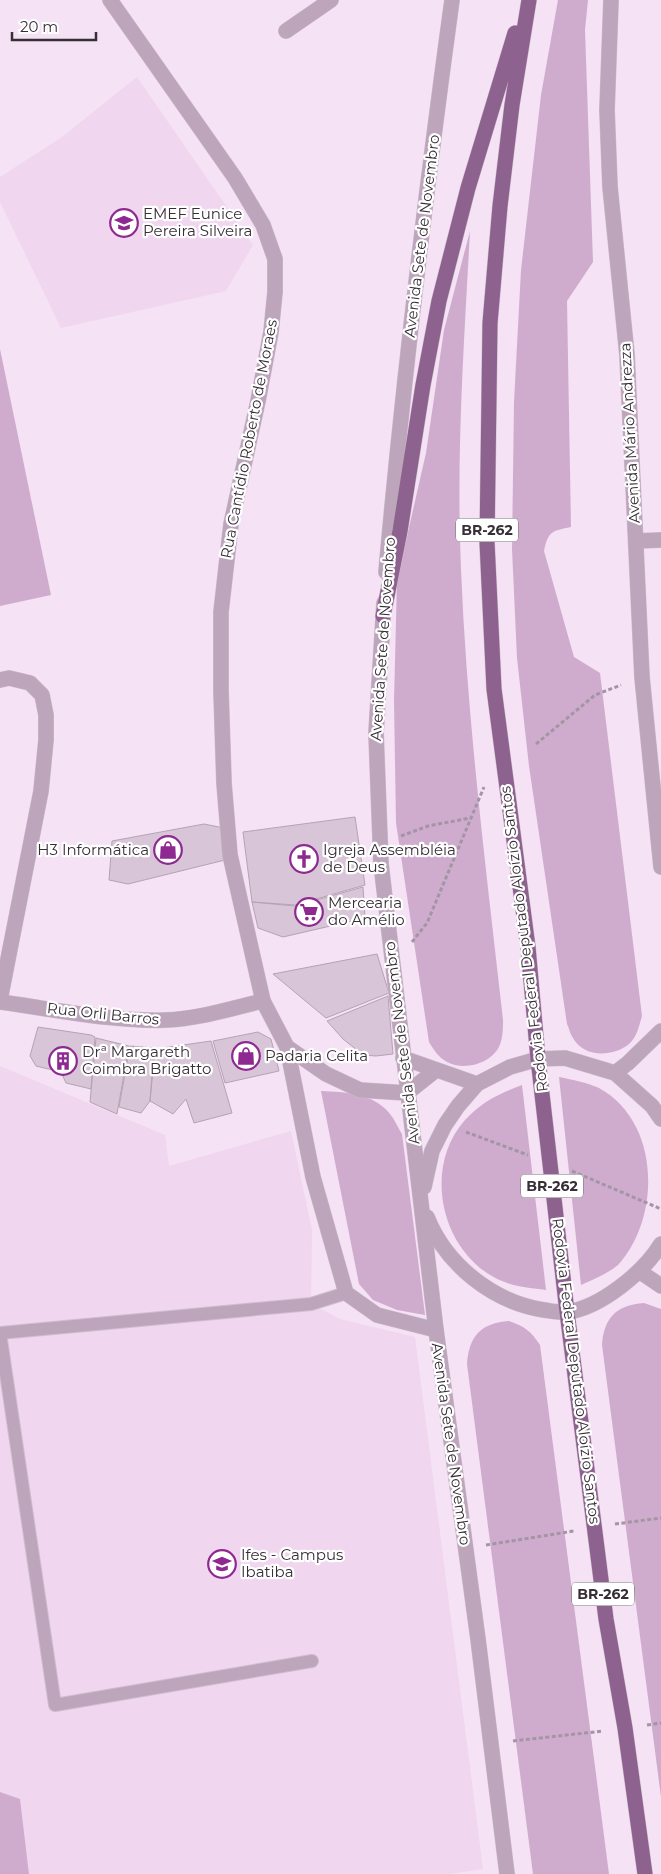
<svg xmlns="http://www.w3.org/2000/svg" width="661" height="1874" font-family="Montserrat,sans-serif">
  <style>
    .built { fill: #f0d6ef }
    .green { fill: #cfacce }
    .building { fill: #d8c5d7; stroke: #b5a3b4 }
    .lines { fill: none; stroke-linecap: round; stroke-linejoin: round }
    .service-casing { stroke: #cfbecf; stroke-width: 14 }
    .minor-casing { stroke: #cfbecf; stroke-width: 16 }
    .tertiary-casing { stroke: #cfbecf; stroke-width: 16 }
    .trunk-casing { stroke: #cfbecf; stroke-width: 16 }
    .path { stroke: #a395a3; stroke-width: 3; stroke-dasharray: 4 2.5; stroke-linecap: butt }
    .service { stroke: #bda5bc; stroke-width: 12 }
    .minor { stroke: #bda5bc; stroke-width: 15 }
    .tertiary { stroke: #bda5bc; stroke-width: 15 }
    .trunk { stroke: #8e628e; stroke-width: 15 }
    .labels { text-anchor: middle; stroke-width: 4.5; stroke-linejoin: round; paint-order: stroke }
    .shield { fill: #fff; stroke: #726d72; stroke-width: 1 }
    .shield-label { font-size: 14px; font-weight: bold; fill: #362f36 }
    .poi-label { font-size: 15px; fill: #362f36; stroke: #fff; text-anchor: start }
    .street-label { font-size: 15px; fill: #362f36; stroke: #fff }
  </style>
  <rect width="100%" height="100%" fill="#f5e2f5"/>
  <path class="built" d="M137 77 253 245 226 291 61 328 0 202V177L62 137Z
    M0 1066 165 1135 169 1166 291 1131 312 1230 311 1304 340 1319 415 1337 483 1869 450 1874H29L20 1800 0 1792Z"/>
  <path class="green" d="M558 0H588L585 30 593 262 567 301 571 527C552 531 548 531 544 551L574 657 600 673 642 1016C639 1026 637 1037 629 1044 613 1057 584 1058 573 1038 570 1034 569 1028 567 1024L529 766 517 658 512 549 514 402 521 270 541 95Z
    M470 231C464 343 456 456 461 569 467 720 486 869 503 1020 503 1029 503 1038 499 1047 490 1064 464 1071 447 1062 438 1057 434 1050 429 1042L396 823 394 701 397 580 426 453 444 330Z
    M0 349 51 595 0 606Z
    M559 1077C573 1080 586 1082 599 1088 661 1122 661 1218 618 1265 607 1274 594 1279 581 1285Z
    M522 1085 546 1290C531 1288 516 1287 502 1281 442 1256 421 1169 465 1120 481 1102 500 1093 522 1085Z
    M321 1091C344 1092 374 1093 390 1114 395 1120 398 1128 402 1134L425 1315 397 1310 373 1300 359 1284Z
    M644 1303 661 1309V1797L602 1345C604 1317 617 1305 644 1303Z
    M509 1321C524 1326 531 1331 540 1345L609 1874H533L467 1364C469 1336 481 1323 509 1321Z
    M0 1792 20 1799 29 1874H0Z"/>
  <path class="building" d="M355 817 365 885 295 905 252 902 243 832Z
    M204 824 224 828 225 860 128 884 109 880 112 841Z
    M363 887 365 918 283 937 258 928 252 902 295 906Z
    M377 954 389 993 326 1018 273 974Z
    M388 996 393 1054 376 1056 363 1055 343 1039 327 1021Z
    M38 1027 91 1035 95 1037 91 1089 66 1083 61 1072 36 1066 30 1056Z
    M258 1032 271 1039 279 1071 225 1083 213 1041Z
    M96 1038 129 1046 117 1114 90 1102Z
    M211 1041 232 1113 194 1123 186 1099 173 1114 150 1101 155 1049Z
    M130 1046 154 1048 150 1101 141 1113 119 1107Z"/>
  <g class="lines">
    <defs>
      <path id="service" d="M312 1661 55 1705 0 1333 311 1304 346 1293"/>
      <path id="minor" d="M286 31 331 0
        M636 541 661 540
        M0 680 9 678 30 683 42 695 46 715V740L41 791 0 1000
        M0 1002C53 1009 113 1022 166 1020 199 1019 232 1008 263 1001
        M287 1047 313 1177 346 1293 377 1315 436 1330"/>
      <path id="tertiary" d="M110 0 235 178 263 225 275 259V292L271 332 258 401 231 524 221 612V691L224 783 230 855 263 1001 287 1047 326 1074 360 1090 407 1093
        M611 0 607 110 610 187 627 355 642 677 661 867
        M386 572C403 381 426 190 452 0
        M384 603 376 733 381 864 436 1330 478 1639 507 1874
        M403 1058 477 1084
        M615 1073 628 1063 661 1031
        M407 1093 436 1070
        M424 1187 432 1151 445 1125 458 1106 477 1084 510 1067 538 1059 565 1058 615 1073 652 1106 661 1119
        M427 1217C446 1265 493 1302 544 1310 551 1311 560 1313 567 1312 600 1308 644 1272 661 1244
        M639 1271 661 1286"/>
      <path id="trunk" d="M529 0 512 105 500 206 490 323 487 542 494 689 528 947 538 1059 567 1312 606 1619 625 1728 645 1874
        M383 616 400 531 423 385 439 301 468 188 515 33"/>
    </defs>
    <use href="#service" class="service-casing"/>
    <use href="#minor" class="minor-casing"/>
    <use href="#tertiary" class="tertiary-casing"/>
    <use href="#trunk" class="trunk-casing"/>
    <path class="path" d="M536 744 595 695 621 685
      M401 836 428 826 470 818
      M412 942 427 923 484 787
      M466 1132 528 1155
      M572 1171 661 1209
      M615 1524 661 1518
      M486 1545 574 1531
      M647 1725 661 1723
      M513 1741 603 1731"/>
    <use href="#service" class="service"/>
    <use href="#minor" class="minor"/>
    <use href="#tertiary" class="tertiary"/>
    <use href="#trunk" class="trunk"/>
  </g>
  <defs>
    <symbol id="school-ring" viewBox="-11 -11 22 22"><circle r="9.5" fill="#fff" stroke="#8d2990" stroke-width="1.5"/><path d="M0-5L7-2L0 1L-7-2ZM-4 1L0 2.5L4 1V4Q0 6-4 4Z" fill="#8d2990"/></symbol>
    <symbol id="shop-ring" viewBox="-11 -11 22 22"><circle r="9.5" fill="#fff" stroke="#8d2990" stroke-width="1.5"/><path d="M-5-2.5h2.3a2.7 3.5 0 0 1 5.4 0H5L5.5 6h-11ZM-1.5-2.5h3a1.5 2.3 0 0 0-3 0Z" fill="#8d2990"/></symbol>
    <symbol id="church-ring" viewBox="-11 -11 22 22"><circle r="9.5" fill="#fff" stroke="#8d2990" stroke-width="1.5"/><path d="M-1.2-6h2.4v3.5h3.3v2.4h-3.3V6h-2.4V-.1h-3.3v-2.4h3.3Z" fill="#8d2990"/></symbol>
    <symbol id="supermarket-ring" viewBox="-11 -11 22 22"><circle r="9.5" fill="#fff" stroke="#8d2990" stroke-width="1.5"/><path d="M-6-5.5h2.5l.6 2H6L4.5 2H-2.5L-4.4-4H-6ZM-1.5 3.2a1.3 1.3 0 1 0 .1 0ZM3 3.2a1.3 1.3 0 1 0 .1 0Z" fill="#8d2990"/></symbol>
    <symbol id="building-ring" viewBox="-11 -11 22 22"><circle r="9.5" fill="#fff" stroke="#8d2990" stroke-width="1.5"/><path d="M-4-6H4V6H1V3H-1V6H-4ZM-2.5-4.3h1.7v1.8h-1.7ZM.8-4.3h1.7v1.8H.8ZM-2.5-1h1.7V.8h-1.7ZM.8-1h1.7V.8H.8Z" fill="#8d2990"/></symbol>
    <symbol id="university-ring" viewBox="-11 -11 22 22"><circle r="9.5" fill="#fff" stroke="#8d2990" stroke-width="1.5"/><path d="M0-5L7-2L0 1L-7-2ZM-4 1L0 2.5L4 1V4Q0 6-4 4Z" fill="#8d2990"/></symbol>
  </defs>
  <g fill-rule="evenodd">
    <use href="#school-ring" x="108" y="207" width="32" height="32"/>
    <use href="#shop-ring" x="152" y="834" width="32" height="32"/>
    <use href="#church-ring" x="288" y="843" width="32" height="32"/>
    <use href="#supermarket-ring" x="293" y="896" width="32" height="32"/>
    <use href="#shop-ring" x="230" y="1040" width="32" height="32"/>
    <use href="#building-ring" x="47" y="1045" width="32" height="32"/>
    <use href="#university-ring" x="206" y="1548" width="32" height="32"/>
  </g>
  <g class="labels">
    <g class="shield">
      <rect x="456" y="518.5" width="62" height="23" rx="4"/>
      <rect x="521" y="1174.5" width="62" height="23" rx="4"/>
      <rect x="572" y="1582.5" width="62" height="23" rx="4"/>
    </g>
    <g class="shield-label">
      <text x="487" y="535">BR-262</text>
      <text x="552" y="1191">BR-262</text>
      <text x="603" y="1599">BR-262</text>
    </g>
    <g class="poi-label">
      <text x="143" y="219">EMEF Eunice<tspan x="143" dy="17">Pereira Silveira</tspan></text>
      <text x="149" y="855" text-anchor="end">H3 Informática</text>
      <text x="323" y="855">Igreja Assembléia<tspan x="323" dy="17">de Deus</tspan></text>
      <text x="328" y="908">Mercearia<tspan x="328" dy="17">do Amélio</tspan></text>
      <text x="82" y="1057">Drª Margareth<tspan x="82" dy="17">Coimbra Brigatto</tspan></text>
      <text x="265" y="1061">Padaria Celita</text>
      <text x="241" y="1560">Ifes - Campus<tspan x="241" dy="17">Ibatiba</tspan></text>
    </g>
    <g class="street-label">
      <text transform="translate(422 236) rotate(-83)" y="5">Avenida Sete de Novembro</text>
      <text transform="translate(630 433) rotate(-93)" y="5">Avenida Mário Andrezza</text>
      <text transform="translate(249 439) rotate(-79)" y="5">Rua Cantídio Roberto de Moraes</text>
      <text transform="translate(383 639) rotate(-86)" y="5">Avenida Sete de Novembro</text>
      <text transform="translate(524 939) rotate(-97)" y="5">Rodovia Federal Deputado Aloízio Santos</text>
      <text transform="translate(103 1014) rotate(6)" y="5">Rua Orli Barros</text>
      <text transform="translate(402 1043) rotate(-97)" y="5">Avenida Sete de Novembro</text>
      <text transform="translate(576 1371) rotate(83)" y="5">Rodovia Federal Deputado Aloízio Santos</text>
      <text transform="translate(451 1444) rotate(82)" y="5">Avenida Sete de Novembro</text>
    </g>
  </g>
  <path d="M12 32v8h84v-8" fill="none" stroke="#362f36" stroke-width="2.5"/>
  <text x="20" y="32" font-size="15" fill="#362f36" stroke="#ffffff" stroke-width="4" paint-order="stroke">20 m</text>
</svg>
